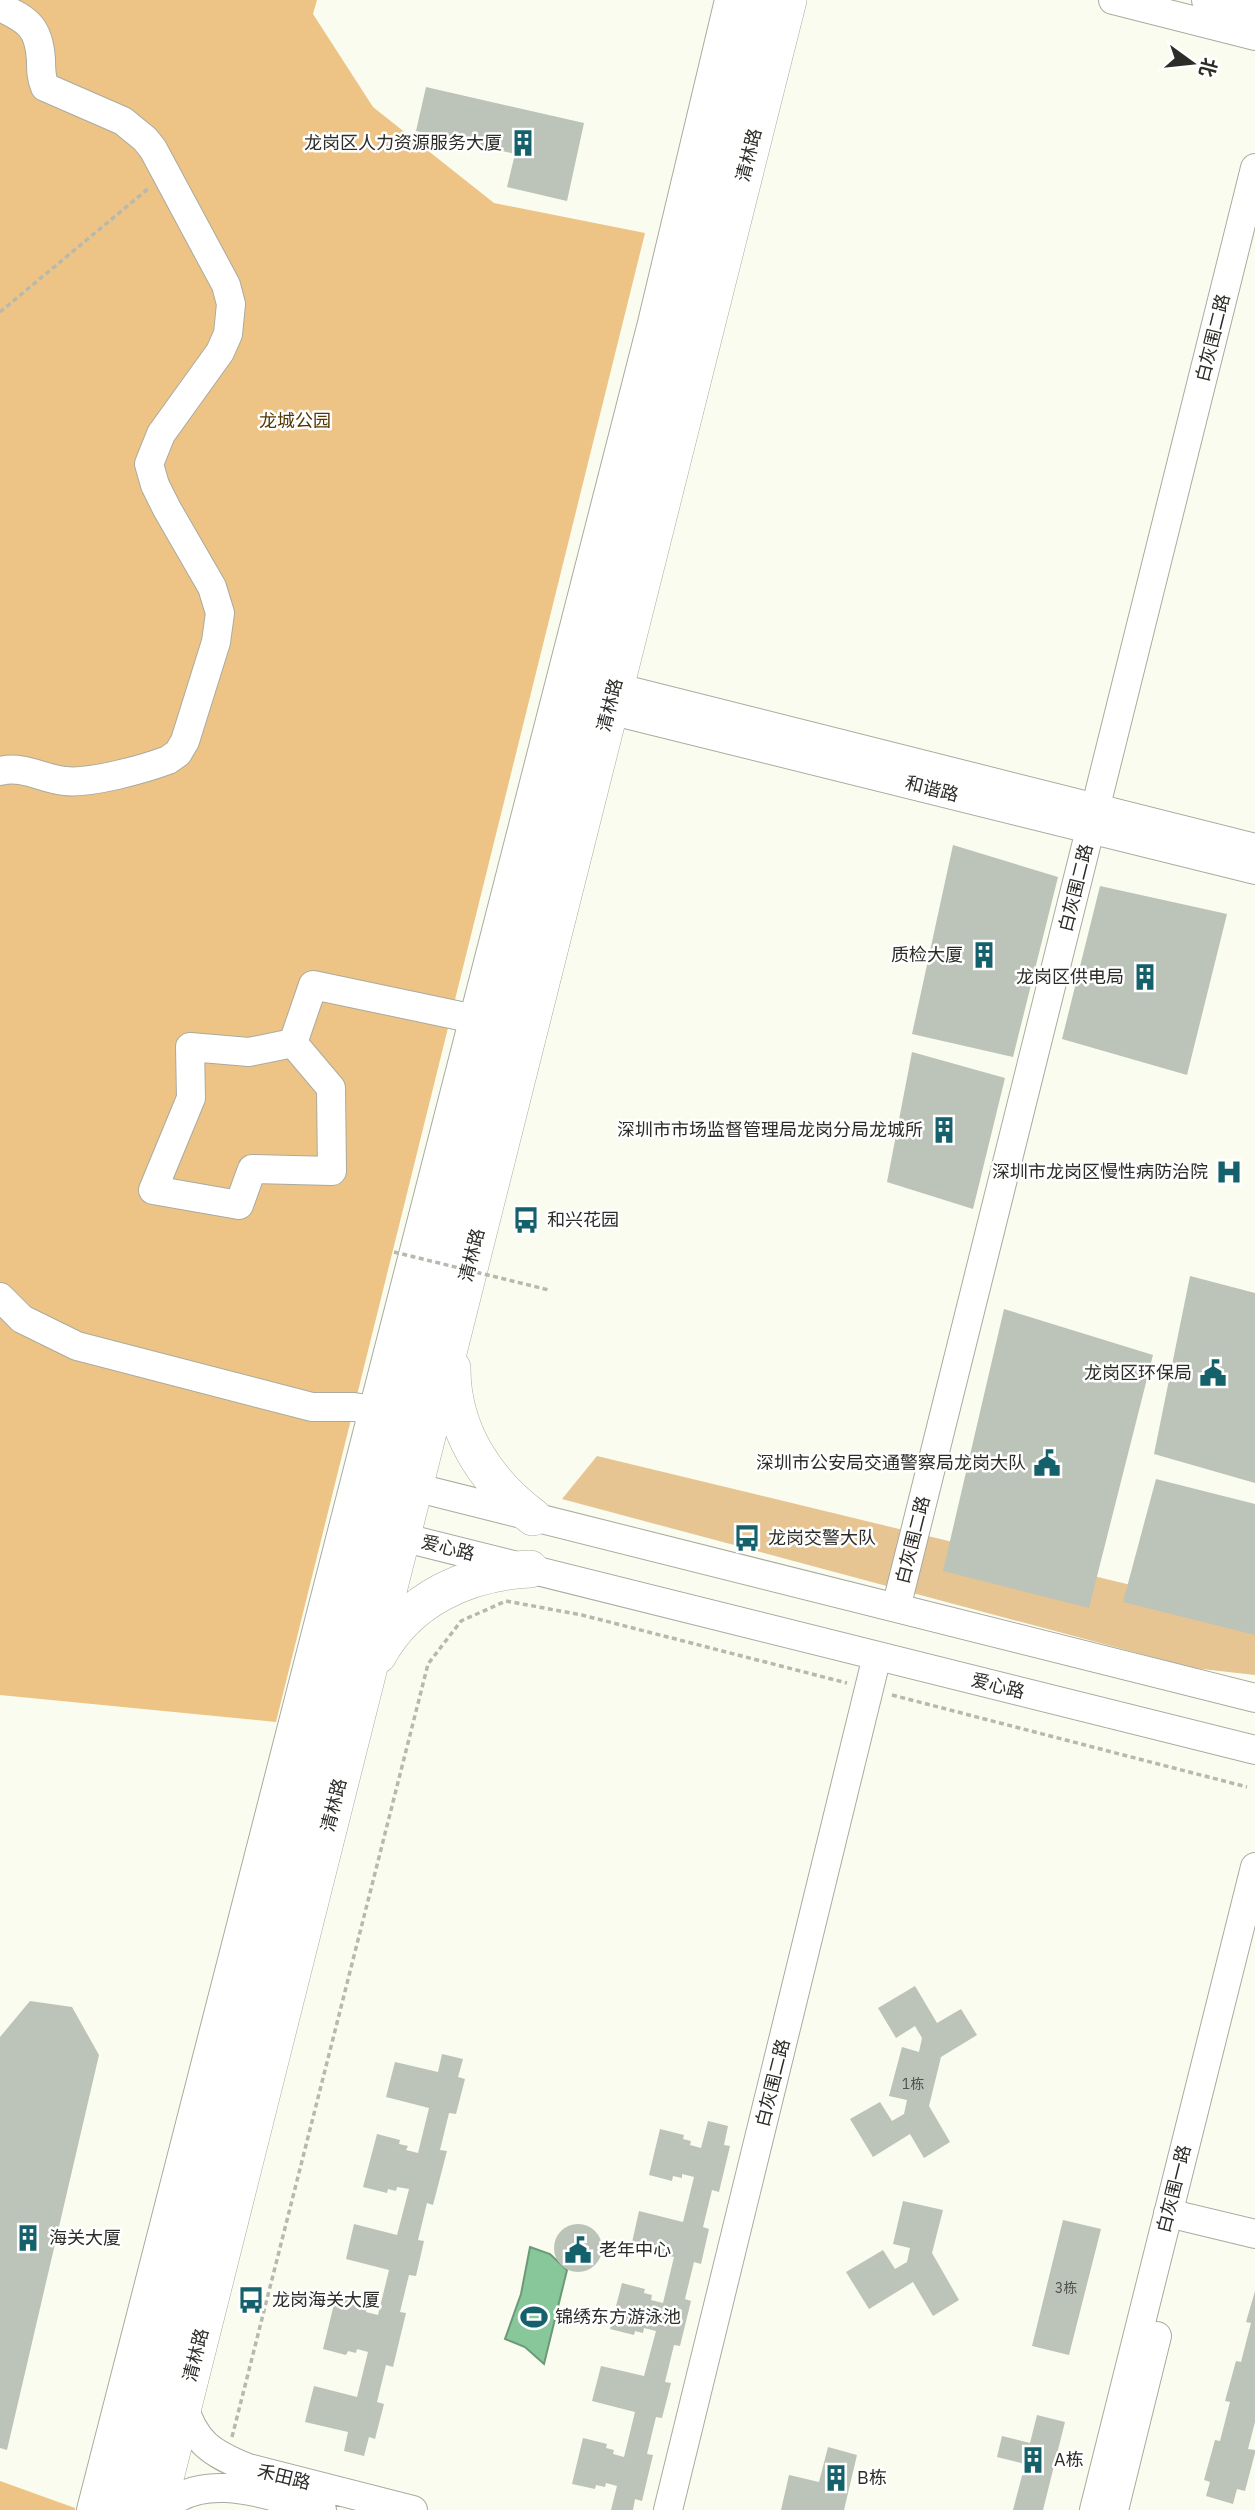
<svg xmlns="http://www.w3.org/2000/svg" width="1255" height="2510" font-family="'IBM Plex Sans','Noto Sans SC',sans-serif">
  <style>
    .green { fill: #e6c593 }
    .forest { fill: #edc485 }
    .water { fill: #88c799; stroke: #6c9977; stroke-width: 2 }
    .building { fill: #bcc3b8 }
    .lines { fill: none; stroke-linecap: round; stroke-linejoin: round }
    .minor-casing { stroke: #a9ab9f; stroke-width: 30 }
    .major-casing { stroke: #a9ab9f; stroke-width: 38 }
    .path { stroke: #b7b9ae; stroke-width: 3.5; stroke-dasharray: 5 3.5; stroke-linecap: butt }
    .minor { stroke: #fff; stroke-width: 28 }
    .major { stroke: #fff; stroke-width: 37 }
    .path-bridge { stroke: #b7b9ae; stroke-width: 3.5; stroke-dasharray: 5 3.5; stroke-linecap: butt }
    .labels { text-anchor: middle; stroke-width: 5; stroke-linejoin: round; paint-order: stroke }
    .number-label { font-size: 14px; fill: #50524c }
    .poi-label { font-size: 18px; fill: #2c2d28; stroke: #fff; text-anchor: start }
    .street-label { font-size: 18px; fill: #2c2d28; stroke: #fff }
    .park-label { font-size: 18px; fill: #533804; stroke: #fff }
  </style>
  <rect width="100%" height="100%" fill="#fafcef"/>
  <path class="green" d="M597 1456 1255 1615V1675L1193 1668 562 1499Z"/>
  <path class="forest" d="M0 0H317L313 14 373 107 494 203 645 233 276 1722 0 1695Z
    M0 2481 75 2508V2510H0Z"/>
  <path class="water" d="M530 2247 550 2254 567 2270 544 2364 525 2347 505 2339 521 2294Z"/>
  <path class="building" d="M426 87 584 123 567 201 507 187 515 154 416 131Z
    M953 845 1058 877 1013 1057 912 1034Z
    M1100 886 1227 914 1187 1075 1062 1039Z
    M912 1052 1005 1078 973 1209 887 1182Z
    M1190 1276 1255 1293V1483L1154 1454Z
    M1004 1309 1153 1355 1089 1608 943 1571Z
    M1156 1479 1255 1504V1635L1123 1602Z
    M915 1986 937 2023 961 2009 977 2035 941 2057 929 2106 950 2142 924 2158 910 2134 873 2157 850 2119 880 2102 892 2121 904 2114 907 2100 889 2096 902 2047 919 2052 922 2038 915 2026 896 2038 878 2008Z
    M30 2001 72 2007 99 2055 7 2450 0 2448V2037Z
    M442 2054 463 2059 458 2077 465 2079 456 2114 449 2113 440 2150 447 2151 433 2205 427 2203 418 2240 424 2241 416 2276 409 2275 400 2312 406 2313 393 2367 386 2365 377 2402 384 2404 375 2439 369 2437 364 2456 344 2451 348 2432 305 2422 314 2386 357 2397 368 2352 357 2349 356 2353 348 2351 346 2355 323 2349 336 2296 360 2302 359 2306 367 2308 366 2312 378 2315 389 2270 346 2259 354 2224 397 2235 409 2189 397 2187 396 2191 388 2189 387 2193 363 2187 377 2134 400 2140 399 2144 408 2146 406 2150 418 2153 429 2108 386 2097 395 2062 438 2072Z
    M708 2121 728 2126 724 2145 730 2146 719 2192 712 2190 703 2227 709 2229 701 2264 694 2262 685 2299 691 2301 680 2346 674 2345 665 2382 671 2383 662 2418 656 2417 647 2454 653 2455 642 2501 635 2499 633 2510H611L617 2486 606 2483 605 2487 596 2485 595 2489 572 2484 583 2438 607 2444 606 2448 614 2450 613 2454 624 2457 635 2412 592 2401 601 2366 644 2376 656 2331 644 2328 643 2333 635 2331 634 2335 610 2329 622 2283 645 2289 644 2293 652 2295 651 2300 663 2303 674 2257 631 2247 639 2211 683 2222 694 2177 682 2174V2178L673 2176 672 2181 649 2175 660 2129 684 2135 683 2139 691 2141 690 2145 701 2148Z
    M903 2201 943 2210 932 2253 959 2300 933 2316 913 2282 869 2309 846 2272 883 2250 895 2269 907 2262 910 2248 893 2244Z
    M1063 2220 1101 2229 1069 2355 1032 2346Z
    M554 2248a24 24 0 1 1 48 0a24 24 0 1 1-48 0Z
    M1255 2291V2422L1248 2449 1255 2450V2453L1245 2491 1237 2489 1233 2504 1206 2496 1210 2482 1204 2480 1215 2440 1220 2441 1230 2402 1225 2401 1236 2361 1241 2362 1251 2323 1246 2322Z
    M1037 2415 1065 2422 1043 2510H1013L1025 2464 997 2457 1002 2436 1030 2443Z
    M828 2447 857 2455 844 2510H781L789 2475 819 2482Z"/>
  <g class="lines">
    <defs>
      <path id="minor" d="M1113 0 1255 36
        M1206 0 1255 13
        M0 7C28 20 39 27 41 60 41 70 41 78 45 87L123 121 145 139 153 149 226 285 231 304 228 334 220 352 161 434 149 464 155 485 167 509 212 587 220 613 216 642 185 741 178 753 168 760C144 769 90 784 65 781 43 779 23 765 0 771
        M615 687 1255 848
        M609 710 1255 870
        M293 1043 249 1052 190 1047 191 1098 153 1190 239 1205 252 1169 332 1171 331 1088 293 1043 313 985 489 1022
        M0 1297 22 1319 77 1346 312 1407H354L372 1410
        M396 1495 414 1487 1255 1698
        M390 1523 401 1537 1255 1750
        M896 1608 1255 168
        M1168 2213 1255 2234
        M183 2404C195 2443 211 2453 248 2468L413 2510
        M91 2510 652 323 729 0
        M163 2510C203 2467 274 2498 322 2510
        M668 2510 877 1656
        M1094 2510 1255 1867
        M1114 2510 1157 2336"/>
      <path id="major" d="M452 1368C452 1430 485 1481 533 1517
        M378 1655C408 1599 468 1572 530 1569
        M122 2510 753 0
        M157 2510 788 0"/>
    </defs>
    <use href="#minor" class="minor-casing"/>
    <use href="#major" class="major-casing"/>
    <path class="path" d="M0 312 149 188
      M892 1695 1247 1787
      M232 2437 428 1664 461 1621 506 1601 582 1615 847 1683"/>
    <use href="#minor" class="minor"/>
    <use href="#major" class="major"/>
    <path class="path-bridge" d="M394 1252 549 1290"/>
  </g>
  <defs>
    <symbol id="building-bare" viewBox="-9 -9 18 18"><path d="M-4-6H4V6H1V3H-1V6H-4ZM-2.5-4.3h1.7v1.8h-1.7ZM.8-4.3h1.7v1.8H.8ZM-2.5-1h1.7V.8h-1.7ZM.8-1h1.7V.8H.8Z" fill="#14616b" stroke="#fff" stroke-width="2.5" paint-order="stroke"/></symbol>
    <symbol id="hospital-bare" viewBox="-9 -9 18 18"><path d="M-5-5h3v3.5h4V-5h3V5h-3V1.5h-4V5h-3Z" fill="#14616b" stroke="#fff" stroke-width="2.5" paint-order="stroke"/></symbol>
    <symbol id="bus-bare" viewBox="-9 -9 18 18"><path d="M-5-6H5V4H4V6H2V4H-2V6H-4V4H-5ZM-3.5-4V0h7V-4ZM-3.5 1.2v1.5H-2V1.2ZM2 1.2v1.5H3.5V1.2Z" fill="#14616b" stroke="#fff" stroke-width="2.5" paint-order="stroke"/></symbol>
    <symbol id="civic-bare" viewBox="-9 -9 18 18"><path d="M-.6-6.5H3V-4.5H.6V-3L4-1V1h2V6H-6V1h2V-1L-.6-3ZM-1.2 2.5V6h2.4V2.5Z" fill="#14616b" stroke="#fff" stroke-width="2.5" paint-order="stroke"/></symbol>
    <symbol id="stadium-bare" viewBox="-9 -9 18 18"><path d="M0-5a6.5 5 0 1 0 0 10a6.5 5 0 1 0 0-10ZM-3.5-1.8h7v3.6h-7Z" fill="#14616b" stroke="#fff" stroke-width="2.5" paint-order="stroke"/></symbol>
  </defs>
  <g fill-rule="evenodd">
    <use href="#building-bare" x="504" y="124" width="38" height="38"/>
    <use href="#building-bare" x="965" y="936" width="38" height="38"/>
    <use href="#building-bare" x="1126" y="958" width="38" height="38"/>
    <use href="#building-bare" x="925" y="1111" width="38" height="38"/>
    <use href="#hospital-bare" x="1210" y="1153" width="38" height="38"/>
    <use href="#bus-bare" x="507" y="1201" width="38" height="38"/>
    <use href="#civic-bare" x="1194" y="1354" width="38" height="38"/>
    <use href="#civic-bare" x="1028" y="1444" width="38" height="38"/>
    <use href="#bus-bare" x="728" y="1519" width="38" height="38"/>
    <use href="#building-bare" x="9" y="2219" width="38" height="38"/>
    <use href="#civic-bare" x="559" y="2231" width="38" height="38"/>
    <use href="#bus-bare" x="232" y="2281" width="38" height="38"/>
    <use href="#stadium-bare" x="515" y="2298" width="38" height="38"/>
    <use href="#building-bare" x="1014" y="2441" width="38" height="38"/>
    <use href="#building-bare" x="817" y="2459" width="38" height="38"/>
  </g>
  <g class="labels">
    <g class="number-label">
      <text x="913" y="2089">1栋</text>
      <text x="1066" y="2293">3栋</text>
    </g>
    <g class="poi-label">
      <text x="502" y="149" text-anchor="end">龙岗区人力资源服务大厦</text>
      <text x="963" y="961" text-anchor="end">质检大厦</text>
      <text x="1124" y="983" text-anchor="end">龙岗区供电局</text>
      <text x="923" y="1136" text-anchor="end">深圳市市场监督管理局龙岗分局龙城所</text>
      <text x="1208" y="1178" text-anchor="end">深圳市龙岗区慢性病防治院</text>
      <text x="547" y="1226">和兴花园</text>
      <text x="1192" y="1379" text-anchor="end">龙岗区环保局</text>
      <text x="1026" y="1469" text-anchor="end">深圳市公安局交通警察局龙岗大队</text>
      <text x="768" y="1544">龙岗交警大队</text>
      <text x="49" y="2244">海关大厦</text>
      <text x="599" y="2256">老年中心</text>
      <text x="272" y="2306">龙岗海关大厦</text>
      <text x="555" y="2323">锦绣东方游泳池</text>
      <text x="1054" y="2466">A栋</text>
      <text x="857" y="2484">B栋</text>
    </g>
    <g class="street-label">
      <text transform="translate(749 155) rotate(-76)" y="6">清林路</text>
      <text transform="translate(1213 338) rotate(-76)" y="6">白灰围二路</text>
      <text transform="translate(610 705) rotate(-76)" y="6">清林路</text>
      <text transform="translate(932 789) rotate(14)" y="6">和谐路</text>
      <text transform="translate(1076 888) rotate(-76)" y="6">白灰围二路</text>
      <text transform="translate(472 1255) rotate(-76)" y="6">清林路</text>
      <text transform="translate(913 1540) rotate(-76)" y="6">白灰围二路</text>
      <text transform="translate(448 1548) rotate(14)" y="6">爱心路</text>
      <text transform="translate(998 1686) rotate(14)" y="6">爱心路</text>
      <text transform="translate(334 1805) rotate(-76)" y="6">清林路</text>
      <text transform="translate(773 2083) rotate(-76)" y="6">白灰围二路</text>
      <text transform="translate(1174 2189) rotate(-76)" y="6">白灰围一路</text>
      <text transform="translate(196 2355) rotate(-76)" y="6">清林路</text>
      <text transform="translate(284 2477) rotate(14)" y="6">禾田路</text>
    </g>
    <g class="park-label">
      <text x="295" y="427">龙城公园</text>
    </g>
  </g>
  <g transform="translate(1192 63) rotate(105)" stroke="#ffffff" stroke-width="5" paint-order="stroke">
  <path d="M0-5L12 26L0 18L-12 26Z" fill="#2c2d28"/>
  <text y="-10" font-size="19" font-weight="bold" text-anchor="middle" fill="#2c2d28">北</text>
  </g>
</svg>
